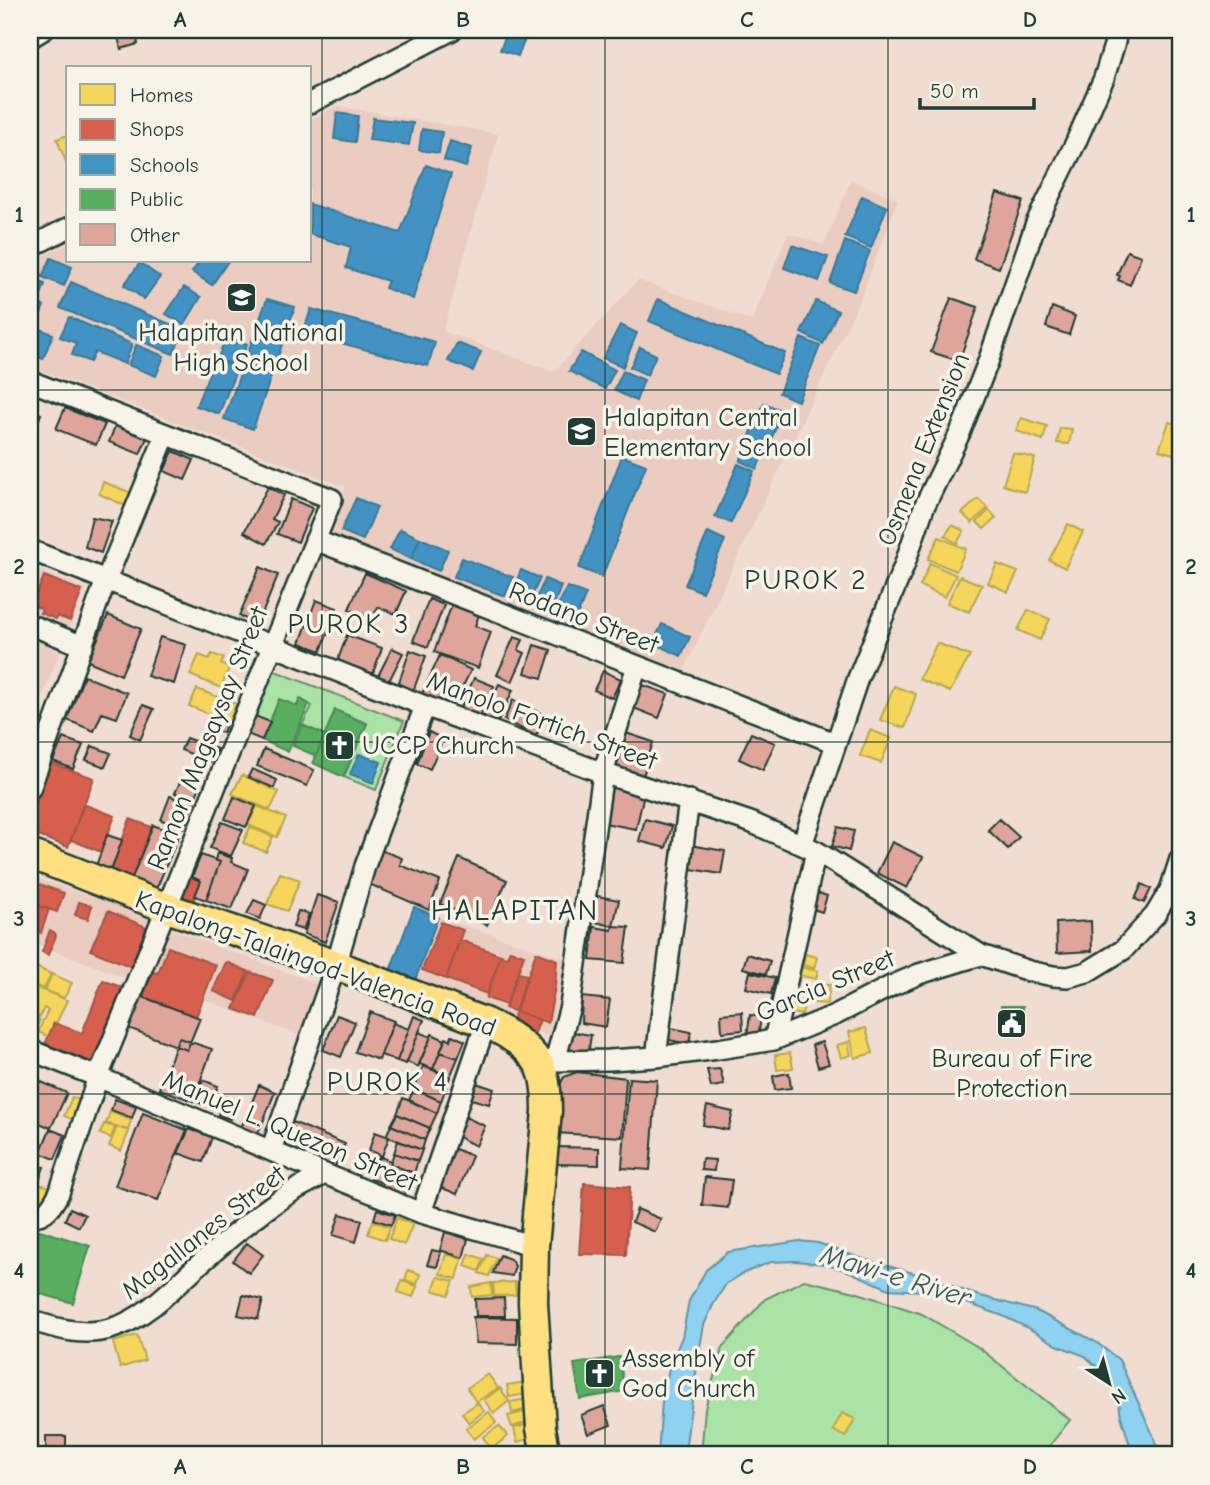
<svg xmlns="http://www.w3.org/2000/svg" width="1210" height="1485" font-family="'Comic Neue',sans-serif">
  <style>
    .built { fill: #ebccc1 }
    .green { fill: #abe3a6; stroke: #65906d; stroke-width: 2 }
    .water { fill: #8ed1f0; stroke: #6296a5; stroke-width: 2 }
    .homes { fill: #f6d55c; stroke: #b6a750; stroke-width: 2 }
    .shops { fill: #d6604d; stroke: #9f5646; stroke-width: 2 }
    .schools { fill: #4393c3; stroke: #387998; stroke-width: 2 }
    .public { fill: #5aae61; stroke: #488c54; stroke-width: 2 }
    .building { fill: #dfa59b; stroke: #1f3d34; stroke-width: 2 }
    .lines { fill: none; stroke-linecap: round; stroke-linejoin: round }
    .minor-casing { stroke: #1f3d34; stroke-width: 24 }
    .highway-casing { stroke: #1f3d34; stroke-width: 33 }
    .minor { stroke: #f7f3e8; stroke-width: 19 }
    .highway { stroke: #ffdf80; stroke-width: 28 }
    .grid { fill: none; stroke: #1f3d34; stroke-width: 2; stroke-opacity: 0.55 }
    .labels { text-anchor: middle; stroke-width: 7; stroke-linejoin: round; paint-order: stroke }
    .poi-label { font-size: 26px; fill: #1f3d34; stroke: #f7f3e8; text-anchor: start }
    .street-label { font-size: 26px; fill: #1f3d34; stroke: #f7f3e8 }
    .neighbourhood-label { font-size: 28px; letter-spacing: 2px; fill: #1f3d34; stroke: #f7f3e8 }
    .water-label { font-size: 28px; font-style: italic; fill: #355b5a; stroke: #f7f3e8 }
    .quarter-label { font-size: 30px; letter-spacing: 2px; fill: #1f3d34; stroke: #f7f3e8 }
    .neatline { fill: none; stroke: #1f3d34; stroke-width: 2.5 }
    .grid-label { font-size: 23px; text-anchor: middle; font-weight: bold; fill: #1f3d34 }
  </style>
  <rect width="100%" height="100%" fill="#f0dcd1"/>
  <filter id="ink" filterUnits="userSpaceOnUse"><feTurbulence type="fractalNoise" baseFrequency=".0143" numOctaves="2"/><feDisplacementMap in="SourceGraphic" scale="14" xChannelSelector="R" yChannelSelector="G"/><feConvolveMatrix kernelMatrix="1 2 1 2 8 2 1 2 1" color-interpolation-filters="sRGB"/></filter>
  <g filter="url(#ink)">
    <path class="built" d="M337 106 498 134 443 331 554 372 638 280 752 321 788 233 824 245 851 180 898 199 862 295 684 670 327 536 346 487 30 366V262L68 244V261H310V120Z
      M30 567 86 589 30 726Z
      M30 876 157 919 130 979 30 942Z
      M438 917 566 959 549 1036 413 986Z
      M170 929 321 985 303 1037 150 979Z"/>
    <path class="green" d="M270 669 404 721 376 790 344 777 367 723 335 710 325 735 302 725 312 706 300 699 297 706 270 722 255 717 247 734Z
      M804 1280 855 1292 922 1314 978 1347 1070 1420 1042 1455H701L705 1409 722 1348 765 1299Z"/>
    <path class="water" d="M799 1241 818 1243 866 1260 928 1277 973 1294 1037 1311 1096 1342 1119 1360 1162 1455H1135L1129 1442 1121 1416 1118 1396 1106 1375 1085 1356 1057 1345 1028 1328 1003 1316 936 1292 889 1289 848 1271 823 1264 796 1261 771 1262 744 1273 726 1284 713 1305 704 1325 699 1352 686 1443V1455H658L662 1402 669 1368 682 1337 689 1301 706 1270 728 1252Z"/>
    <path class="homes" d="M68 135V167L57 139Z
      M1021 418 1047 426 1043 440 1016 431Z
      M1169 422 1180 425V434L1173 454 1159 450Z
      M1060 428 1072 429 1069 444 1057 443Z
      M1013 453 1035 458 1025 492 1003 485Z
      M103 482 132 493 126 506 99 494Z
      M978 499 988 508 972 523 962 513Z
      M989 510 996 518 984 529 977 522Z
      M1068 524 1083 532 1065 568 1049 560Z
      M952 525 964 531 957 543 945 536Z
      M939 537 966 549 956 571 928 559Z
      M930 563 956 575 945 597 920 586Z
      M997 564 1018 572 1008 592 988 583Z
      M960 576 982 585 969 612 947 603Z
      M1028 610 1050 619 1040 640 1018 630Z
      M937 643 970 656 950 692 919 679Z
      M212 654 224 658 221 664 229 668 221 688 190 675 199 655 209 659Z
      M894 686 916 694 905 728 880 720Z
      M197 689 236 704 229 722 189 706Z
      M870 730 891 738 881 763 860 756Z
      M242 775 279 792 270 810 232 794Z
      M257 806 286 818 277 837 248 825Z
      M250 827 273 837 266 852 243 843Z
      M280 873 300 880 287 911 267 904Z
      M805 954 817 957 814 968 803 965Z
      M36 967 51 974 44 989 30 984V978Z
      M800 967 818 971 816 979 798 975Z
      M52 974 72 983 64 998 45 990Z
      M30 985 67 1000 50 1037 38 1032 48 1010 44 1008 40 1017 30 1013V1007L32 1002 30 1000Z
      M815 985H830L827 1004 814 1003Z
      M793 999 805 1002 802 1015 791 1013Z
      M30 1015 40 1020 32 1037 30 1036Z
      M866 1028 873 1053 855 1058 849 1032Z
      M848 1042 851 1055 841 1058 837 1045Z
      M790 1053 793 1068 777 1070 775 1055Z
      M72 1097 82 1101 75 1120 64 1116Z
      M110 1112 131 1120 128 1130 106 1123Z
      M104 1124 115 1127 111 1138 100 1134Z
      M117 1127 129 1131 121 1151 109 1146Z
      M39 1184 51 1187 46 1201 34 1197Z
      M397 1218 413 1224 404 1245 389 1239Z
      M373 1221 390 1227 385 1240 368 1234Z
      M446 1254 462 1259 457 1279 440 1274Z
      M469 1254 484 1259 479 1271 465 1266Z
      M487 1255 497 1258 489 1276 479 1273Z
      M408 1270 420 1274 417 1284 405 1280Z
      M438 1277 454 1281 449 1295 433 1290Z
      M402 1281 417 1286 413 1297 398 1292Z
      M515 1282 516 1295 494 1296 493 1283Z
      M491 1283 492 1295 472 1297 471 1287Z
      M137 1335 145 1360 120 1368 113 1342Z
      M488 1374 498 1388 476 1402 467 1388Z
      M526 1382 527 1394 509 1397 507 1385Z
      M500 1388 509 1401 494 1413 484 1400Z
      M527 1399 528 1409 512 1413 510 1402Z
      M478 1403 484 1411 469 1423 462 1413Z
      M528 1411 529 1422 512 1427 508 1416Z
      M489 1412 496 1423 474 1439 466 1429Z
      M842 1413 855 1419 845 1437 833 1430Z
      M529 1424 532 1438 517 1442 514 1428Z
      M499 1426 508 1436 491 1449 483 1437Z"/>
    <path class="shops" d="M44 576 82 591 70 621 57 616 56 619 40 613 42 609 32 605Z
      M51 763 94 778 68 847 30 833V819Z
      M83 804 115 816 101 852 71 840Z
      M130 819 152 827 132 878 111 871Z
      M188 876 201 881 191 907 177 902Z
      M30 881 64 893 57 912 30 903Z
      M79 902 92 906 88 919 75 915Z
      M36 905 49 909 41 933 30 929V923Z
      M108 911 149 928 132 967 90 950Z
      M441 922 463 930 446 979 422 970Z
      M50 930 55 933 56 936 48 955 42 952Z
      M460 940 501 955 487 994 446 979Z
      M168 947 216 965 196 1017 143 997 153 972 158 973Z
      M510 950 524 955 506 1005 486 998 501 955 507 957Z
      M536 952 557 960 555 986 548 1023 516 1011Z
      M226 962 248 971 236 1001 213 991Z
      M250 972 273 980 258 1018 234 1009Z
      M518 973 527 975 515 1012 505 1008Z
      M103 980 126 989 94 1063 45 1044 54 1023 82 1033Z
      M516 1011 540 1020 534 1035 509 1025Z
      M584 1183 630 1187 626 1255 579 1254Z"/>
    <path class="schools" d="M508 30H529L518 56 500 50Z
      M337 113 358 116 355 142 334 139Z
      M373 118 413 123 409 145 369 140Z
      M422 129 442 132 439 153 419 150Z
      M450 141 472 148 466 167 444 160Z
      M426 165 451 174 413 299 385 288 388 281 346 268 351 247 310 234V204L400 233Z
      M862 196 887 207 871 248 845 237Z
      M845 241 870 251 854 291 830 283Z
      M792 245 828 257 819 281 784 268Z
      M51 258 72 267 64 286 42 277Z
      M200 261H228L212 285 192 272Z
      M140 263 160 277 144 299 124 285Z
      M30 278 45 284 40 298 30 294Z
      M71 282 184 330 173 354 60 308Z
      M184 287 201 297 184 325 166 314Z
      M267 299 295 307 253 429 224 419Z
      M658 299 785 353 776 374 649 321Z
      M30 301 44 306 37 323 30 321Z
      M816 301 838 311 823 344 801 333Z
      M311 309 435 342 428 366 303 333Z
      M69 317 132 344 125 364 95 352 90 362 72 355 76 343 60 337Z
      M30 325 53 334 43 359 30 354Z
      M620 325 637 333 623 367 603 358Z
      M226 335 247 344 238 367 218 359Z
      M801 338 820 346 798 401 779 393Z
      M457 343 481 352 473 371 448 361Z
      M136 345 164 356 156 376 128 365Z
      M640 347 656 355 647 375 630 367Z
      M581 352 615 370 605 389 569 371Z
      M215 359 237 368 219 414 196 406Z
      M623 371 644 380 636 401 614 390Z
      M764 403 783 411 767 449 748 440Z
      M748 445 764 451 757 469 740 461Z
      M622 456 646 465 602 577 579 568Z
      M738 464 754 471 731 523 715 517Z
      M356 498 377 507 363 540 341 531Z
      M400 529 420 538 411 559 390 549Z
      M708 532 725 540 702 592 685 585Z
      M420 538 448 550 439 571 411 559Z
      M462 558 513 577 505 596 454 577Z
      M521 570 540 578 531 598 513 590Z
      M545 579 561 586 553 607 536 599Z
      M567 587 586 594 577 616 557 608Z
      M662 624 690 637 681 656 653 643Z
      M359 754 381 762 373 783 350 774Z
      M414 907 438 917 413 986 388 976Z"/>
    <path class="public" d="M279 699 297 706 300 699 309 704 288 752 262 740Z
      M335 710 367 724 343 777 313 763Z
      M302 725 325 735 316 756 293 746Z
      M1001 1006H1023V1029H1001Z
      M30 1227 90 1246 73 1303 30 1291Z
      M619 1357 625 1391 580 1399 574 1364Z"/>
    <path class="building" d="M129 30H135L138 44 121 49 117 33Z
      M997 193 1023 201 999 268 974 259Z
      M1127 251 1141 256 1130 285 1118 280 1120 276 1117 275Z
      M951 298 978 307 959 361 931 352Z
      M1052 307 1075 316 1069 335 1046 327Z
      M65 408 105 424 96 445 56 429Z
      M30 410 41 414 30 440Z
      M115 426 147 438 140 454 109 442Z
      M173 451 194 460 185 480 164 471Z
      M268 487 284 495 272 519 278 522 266 544 244 532Z
      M291 499 312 508 298 542 277 534Z
      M92 517 112 521 101 553 85 547Z
      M260 567 278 575 258 624 239 616Z
      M365 573 406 591 396 614 378 607 372 620 349 609Z
      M429 599 444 605 428 647 413 641Z
      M316 600 337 608 321 651 300 643Z
      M453 602 480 612 475 626 491 632 478 668 434 652Z
      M108 615 141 629 121 675 88 661Z
      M347 635 382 648 370 681 335 668Z
      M160 637 186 645 174 684 147 676Z
      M514 637 523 640 518 650 525 653 512 682 497 675Z
      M534 645 551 650 542 678 525 673Z
      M392 648 403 653 387 685 376 680Z
      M410 650 426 656 411 697 396 691Z
      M440 655 471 670 457 698 444 692 437 707 420 698Z
      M603 671 621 679 612 698 594 690Z
      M84 676 127 693 117 718 102 713 94 731 67 720Z
      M474 678 494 686 478 721 459 712Z
      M499 684 513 690 495 728 481 722Z
      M640 684 668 694 659 718 631 707Z
      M513 700 546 716 536 736 504 720Z
      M143 705 154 709 140 740 130 735Z
      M255 716 270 722 262 740 247 734Z
      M216 717 227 722 223 733 211 729Z
      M429 732 443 739 430 769 417 764Z
      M626 733 653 742 641 783 613 775Z
      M751 733 775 743 763 770 739 759Z
      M63 738 83 745 73 769 53 761Z
      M186 738 217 749 211 762 181 750Z
      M92 746 111 753 105 767 86 760Z
      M264 749 314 770 307 786 257 766Z
      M252 769 277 780 274 788 248 777Z
      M182 778 200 786 194 801 175 793Z
      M611 783 644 794 636 829 604 823Z
      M170 796 192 805 184 828 161 820Z
      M234 797 256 806 246 827 225 819Z
      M645 819 672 826 666 848 639 841Z
      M999 819 1019 837 1008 849 988 830Z
      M222 822 243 830 231 856 210 848Z
      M153 825 179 835 156 890 132 878Z
      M838 827 854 831 849 851 832 846Z
      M107 835 122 840 111 871 96 866Z
      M892 842 923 857 907 888 877 873Z
      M690 845 725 851 721 874 685 868Z
      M375 848 402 858 400 865 440 881 429 910 362 881Z
      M217 853 232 858 231 862 248 869 232 909 206 900 220 862 215 860Z
      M201 855 220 862 206 900 195 896 201 881 192 877Z
      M459 858 507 880 487 925 440 904Z
      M1142 884 1151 889 1144 903 1135 899Z
      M818 893 827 896 822 912 813 909Z
      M317 895 339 902 325 942 304 934Z
      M597 896 619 900 613 926 591 921Z
      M254 900 266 905 260 919 247 914Z
      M298 911 309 914 303 930 293 927Z
      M1091 921 1092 951 1057 953 1056 923Z
      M613 926 629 927 624 963 590 960 594 927 612 930Z
      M747 954 770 961 766 974 743 968Z
      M750 972 775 978 771 994 746 988Z
      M140 996 200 1018 187 1050 128 1028Z
      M582 997 610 1000 606 1027 581 1023Z
      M370 1012 394 1021 379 1060 355 1052Z
      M742 1012 743 1030 722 1032 721 1014Z
      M337 1015 355 1022 341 1057 323 1050Z
      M750 1015 761 1017 758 1038 747 1036Z
      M414 1016 424 1020 406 1064 397 1061Z
      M393 1023 409 1029 397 1061 381 1055Z
      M666 1027 691 1032 689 1044 664 1039Z
      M567 1031 591 1035 588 1055 565 1053Z
      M419 1032 431 1037 418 1067 407 1062Z
      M432 1034 445 1040 433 1069 419 1064Z
      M452 1035 465 1041 458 1058 440 1052 446 1038 450 1040Z
      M179 1038 212 1049 193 1101 159 1089Z
      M822 1042 829 1064 818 1067 812 1045Z
      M440 1052 458 1058 450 1077 433 1069Z
      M423 1066 450 1077 441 1101 414 1089Z
      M720 1069 724 1085 711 1087 707 1070Z
      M577 1072 626 1078 622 1137 555 1133 558 1089 564 1077Z
      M789 1073 791 1088 775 1090 773 1076Z
      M629 1078 657 1080 650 1170 622 1168Z
      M203 1080 218 1086 209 1107 195 1101Z
      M39 1081 67 1093 51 1128 30 1119V1102Z
      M476 1083 494 1089 489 1104 471 1099Z
      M259 1085 275 1092 258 1134 241 1128Z
      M414 1089 441 1101 437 1113 409 1100Z
      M225 1097 237 1103 230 1119 218 1115Z
      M403 1098 437 1113 430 1128 397 1114Z
      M115 1099 136 1107 132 1118 111 1110Z
      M707 1106 733 1112 728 1130 703 1125Z
      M143 1113 187 1130 158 1200 115 1186Z
      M397 1114 430 1128 425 1140 391 1125Z
      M465 1117 485 1126 476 1146 456 1136Z
      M288 1120 345 1144 332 1173 276 1150Z
      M391 1125 425 1140 422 1150 386 1136Z
      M50 1129 65 1135 55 1159 40 1153Z
      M189 1129 212 1137 203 1162 178 1153Z
      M375 1132 389 1137 382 1156 369 1150Z
      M398 1141 422 1150 418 1161 394 1153Z
      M557 1147 599 1148V1165L557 1164Z
      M453 1148 472 1156 457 1194 437 1186Z
      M369 1150 380 1155 374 1167 364 1162Z
      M394 1153 418 1161 414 1173 390 1164Z
      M380 1157 391 1161 383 1183 371 1179Z
      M702 1159 715 1160 714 1171 701 1170Z
      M34 1164 44 1167 39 1181 30 1178Z
      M390 1164 414 1173 411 1180 387 1172Z
      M387 1172 411 1180 402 1201 379 1191Z
      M705 1177 732 1180 728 1208 702 1205Z
      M70 1208 85 1215 79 1227 65 1220Z
      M377 1209 395 1215 391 1225 374 1219Z
      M637 1209 661 1219 655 1232 632 1222Z
      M340 1214 362 1220 356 1242 333 1235Z
      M445 1232 468 1239 463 1258 440 1250Z
      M247 1243 263 1255 249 1273 233 1261Z
      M432 1250 441 1252 437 1267 427 1265Z
      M500 1255 510 1259 515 1266 512 1276 493 1273Z
      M243 1295 263 1300 258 1319 238 1315Z
      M504 1298 505 1316H476L475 1299Z
      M473 1317 517 1318V1344L476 1343Z
      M604 1406 611 1425 588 1434 581 1415Z
      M46 1436H66V1452L46 1453Z"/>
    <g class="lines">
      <defs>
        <path id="minor" d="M30 38 43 30
          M310 103 452 30
          M30 247 68 228
          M30 381 332 499 98 1077 59 1193C52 1206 46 1217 30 1216
          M315 540 835 743
          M30 550 425 706 603 773 750 822 816 851 981 955
          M30 630 32 627H36L83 646
          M30 789 106 580 166 434
          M802 845 858 678 904 566 924 507 960 433 988 362 1036 223 1075 144 1104 78 1115 42 1117 30
          M774 1040 816 851
          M30 1050 98 1077 325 1174 421 1213 534 1246
          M656 1057 689 800
          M555 1061 609 1060 656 1057 718 1049 774 1040 835 1015 891 986 919 974 981 955 1029 971 1053 976 1068 977 1087 972 1123 950 1155 915 1170 890 1180 859
          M545 1065 555 1061 570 1006 603 773 637 666
          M271 1150 336 965 365 866 425 706
          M421 1213 486 1023
          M30 1320C56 1329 86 1337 113 1328 148 1317 176 1284 203 1261 229 1238 257 1214 287 1195 299 1187 312 1181 325 1174"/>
        <path id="highway" d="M30 854 167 908 336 965 486 1023C506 1032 529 1046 540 1066 546 1078 547 1097 547 1111L534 1246 533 1303 541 1428 546 1455"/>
      </defs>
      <use href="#minor" class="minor-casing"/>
      <use href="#highway" class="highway-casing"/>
      <use href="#minor" class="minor"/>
      <use href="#highway" class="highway"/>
    </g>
  </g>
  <path class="grid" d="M322 30V1455M605 30V1455M888 30V1455M30 390H1180M30 742H1180M30 1094H1180"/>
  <defs>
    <symbol id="school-square" viewBox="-11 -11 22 22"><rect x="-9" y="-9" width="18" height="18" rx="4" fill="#1f3d34" stroke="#f7f3e8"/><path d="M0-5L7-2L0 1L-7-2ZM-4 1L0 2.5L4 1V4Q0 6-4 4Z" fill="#fff"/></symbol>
    <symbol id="church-square" viewBox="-11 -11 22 22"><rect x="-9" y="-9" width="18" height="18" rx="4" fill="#1f3d34" stroke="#f7f3e8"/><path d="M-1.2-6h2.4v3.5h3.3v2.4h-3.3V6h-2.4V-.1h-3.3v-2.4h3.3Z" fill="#fff"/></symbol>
    <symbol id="civic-square" viewBox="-11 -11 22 22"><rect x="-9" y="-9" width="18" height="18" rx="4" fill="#1f3d34" stroke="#f7f3e8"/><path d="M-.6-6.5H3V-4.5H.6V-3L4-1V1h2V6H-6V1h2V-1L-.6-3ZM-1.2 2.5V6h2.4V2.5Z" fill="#fff"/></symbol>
  </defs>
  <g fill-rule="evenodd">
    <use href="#school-square" x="224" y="280" width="35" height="35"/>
    <use href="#school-square" x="564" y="414" width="35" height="35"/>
    <use href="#church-square" x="322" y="728" width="35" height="35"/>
    <use href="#civic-square" x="994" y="1006" width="35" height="35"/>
    <use href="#church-square" x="582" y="1356" width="35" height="35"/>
  </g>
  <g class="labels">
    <g class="poi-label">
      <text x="241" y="341" text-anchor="middle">Halapitan National<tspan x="241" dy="30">High School</tspan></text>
      <text x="604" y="426">Halapitan Central<tspan x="604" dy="30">Elementary School</tspan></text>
      <text x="362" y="754">UCCP Church</text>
      <text x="1012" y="1067" text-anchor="middle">Bureau of Fire<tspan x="1012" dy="30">Protection</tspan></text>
      <text x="622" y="1367">Assembly of<tspan x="622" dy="30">God Church</tspan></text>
    </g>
    <g class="street-label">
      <text transform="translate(923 449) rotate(-68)" y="9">Osmena Extension</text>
      <text transform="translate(584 617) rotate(21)" y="9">Rodano Street</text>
      <text transform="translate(542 720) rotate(20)" y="9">Manolo Fortich Street</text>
      <text transform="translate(207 738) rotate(-68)" y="9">Ramon Magsaysay Street</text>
      <text transform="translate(316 963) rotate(20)" y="9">Kapalong-Talaingod-Valencia Road</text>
      <text transform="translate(825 985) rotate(-23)" y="9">Garcia Street</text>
      <text transform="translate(290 1130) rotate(23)" y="9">Manuel L. Quezon Street</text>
      <text transform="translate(203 1232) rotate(-38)" y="9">Magallanes Street</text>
    </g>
    <g class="neighbourhood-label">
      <text x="806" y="589">PUROK 2</text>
      <text x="349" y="633">PUROK 3</text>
      <text x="388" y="1091">PUROK 4</text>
    </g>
    <g class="water-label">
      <text transform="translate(896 1275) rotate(17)" y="10">Mawi-e River</text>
    </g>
    <g class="quarter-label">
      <text x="515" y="920">HALAPITAN</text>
    </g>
  </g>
  <rect width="1210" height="1485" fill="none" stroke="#f7f3e8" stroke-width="77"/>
  <rect x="66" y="66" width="245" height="196" fill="#f7f3e8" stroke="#a1aaa0" stroke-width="2"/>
  <rect x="80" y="84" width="35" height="21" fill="#f6d55c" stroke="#a1aaa0" stroke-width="2"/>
  <text x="130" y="102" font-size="21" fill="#1f3d34">Homes</text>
  <rect x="80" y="119" width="35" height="21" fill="#d6604d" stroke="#a1aaa0" stroke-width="2"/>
  <text x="130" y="136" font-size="21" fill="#1f3d34">Shops</text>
  <rect x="80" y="154" width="35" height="21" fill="#4393c3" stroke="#a1aaa0" stroke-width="2"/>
  <text x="130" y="172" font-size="21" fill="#1f3d34">Schools</text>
  <rect x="80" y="189" width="35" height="21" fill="#5aae61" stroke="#a1aaa0" stroke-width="2"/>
  <text x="130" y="206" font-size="21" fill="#1f3d34">Public</text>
  <rect x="80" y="224" width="35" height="21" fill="#dfa59b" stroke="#a1aaa0" stroke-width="2"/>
  <text x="130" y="242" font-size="21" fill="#1f3d34">Other</text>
  <g transform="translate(1109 1383) rotate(144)" stroke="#f7f3e8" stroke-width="5" paint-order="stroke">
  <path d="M0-5L12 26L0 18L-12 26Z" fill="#1f3d34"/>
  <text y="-10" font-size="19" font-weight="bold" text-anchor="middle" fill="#1f3d34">N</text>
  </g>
  <path d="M920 98v10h114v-10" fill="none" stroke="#1f3d34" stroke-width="3.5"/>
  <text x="930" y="98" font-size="21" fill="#1f3d34" stroke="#f7f3e8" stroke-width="5" paint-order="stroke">50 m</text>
  <rect x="38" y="38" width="1134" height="1408" class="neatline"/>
  <g class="grid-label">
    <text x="180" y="27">A</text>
    <text x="463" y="27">B</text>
    <text x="747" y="27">C</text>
    <text x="1030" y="27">D</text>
    <text x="19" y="222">1</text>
    <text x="1191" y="222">1</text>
    <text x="19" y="574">2</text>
    <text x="1191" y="574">2</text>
    <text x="19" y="926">3</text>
    <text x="1191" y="926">3</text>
    <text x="19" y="1278">4</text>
    <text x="1191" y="1278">4</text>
    <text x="180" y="1474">A</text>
    <text x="463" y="1474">B</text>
    <text x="747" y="1474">C</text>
    <text x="1030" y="1474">D</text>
  </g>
</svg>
